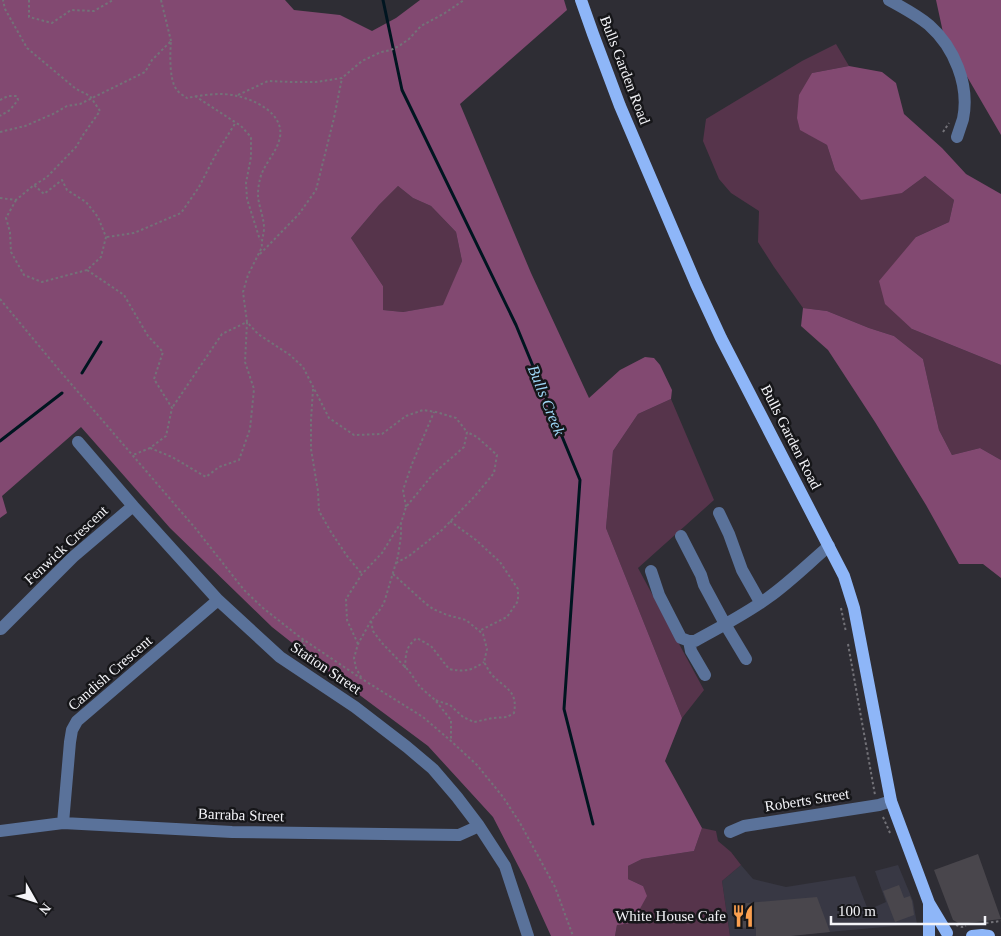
<svg xmlns="http://www.w3.org/2000/svg" width="1001" height="936" font-family="'Times New Roman',serif">
  <style>
    .built { fill: #383844 }
    .green { fill: #56344b }
    .forest { fill: #824971; fill-rule: evenodd }
    .lines { fill: none; stroke-linecap: round; stroke-linejoin: round }
    .stream { stroke: #001520; stroke-width: 3 }
    .building { fill: #49464c }
    .path { stroke: #737278; stroke-width: 2; stroke-dasharray: 2.5 2.5; stroke-linecap: butt }
    .minor { stroke: #5a729a; stroke-width: 12 }
    .major { stroke: #8eb6f8; stroke-width: 12 }
    .labels { text-anchor: middle; stroke-width: 5; stroke-linejoin: round; paint-order: stroke }
    .street-label { font-size: 15px; fill: #f4f4f8; stroke: #161619 }
    .poi-label { font-size: 15px; fill: #f4f4f8; stroke: #161619; text-anchor: end }
    .water-label { font-size: 16px; font-style: italic; fill: #9ed7f7; stroke: #161619 }
  </style>
  <rect width="100%" height="100%" fill="#2e2d34"/>
  <path class="built" d="M741 865 753 879 786 887 855 876 868 910 886 902 875 871 898 865 913 901 917 924 785 936H730L722 881Z"/>
  <path class="green" d="M836 44 849 66 812 73 800 129 827 145 835 170 902 193 925 176 954 200 949 222 916 237 912 329 1001 365V460L980 448 952 455 939 430 923 359 894 336 869 328 827 311 803 308 774 267 758 242 759 211 731 193 719 179 703 141 706 119 802 61Z
    M398 186 413 198 431 206 456 232 462 261 444 305 403 312 383 310V286L351 238 379 205Z
    M671 399 714 500 638 568 704 690 682 718 606 528 613 451 638 414Z
    M702 828 716 831 718 841 731 852 741 865 722 881 730 936H615L617 925 643 886 628 879V866L642 859 694 851Z"/>
  <path class="forest" d="M0 0H285L294 10 340 15 372 31 396 18 420 0H564L567 10 460 104 531 273 589 398 620 370 645 357 654 358 660 365 672 390 671 399 638 414 613 451 606 528 682 718 665 761 702 828 694 851 642 859 628 866V879L643 886 647 896 632 923 617 925 615 936H551L526 881 493 817 428 746 334 676 272 627 170 528 81 427 2 496 7 513 0 518ZM398 186 413 198 431 206 456 232 462 261 443 305 403 312 383 310V286L351 238 379 205Z
    M936 0H1001V135L944 37Z
    M849 66 882 72 896 83 904 114 942 148 966 174 1001 194V365L912 329 885 304 879 281 916 237 949 222 954 200 925 176 902 193 861 200 835 170 827 145 800 130 797 118 799 95 812 73Z
    M803 308 827 311 869 328 894 336 923 359 939 430 952 455 980 448 1001 460V578L983 564H959L926 505 875 422 828 350 801 326Z"/>
  <g class="lines">
    <path class="stream" d="M383 0 402 90 516 325 580 480 564 709 593 824
      M82 373 101 342
      M0 441 62 393"/>
  </g>
  <path class="building" d="M978 854 1001 919 960 924 953 920 934 870Z
    M899 885 904 898 910 896 912 901 914 915 895 922 883 891Z
    M817 897 830 932 791 936H756V927L737 928 736 904Z"/>
  <g class="lines">
    <path class="path" d="M29 0V17L52 23 71 10 94 11 113 0
      M161 0 171 41
      M238 95 268 81 291 82H316L342 78 362 61 381 52 391 50 399 46 409 39 421 26 445 13 464 0
      M195 96 241 126 251 137V157L246 183 247 199 260 240
      M0 100 8 96H17L18 100 10 110 0 116
      M0 132 25 126 53 114 67 106 80 104 145 72 152 60 171 41C170 53 169 81 177 90 179 93 184 96 187 98 201 95 223 92 237 96 256 100 284 114 280 137 277 153 264 163 260 179 259 183 258 189 258 194 258 205 264 217 264 228 264 235 261 240 262 247L248 275 243 292 247 322 258 334 290 355 303 367 329 418 354 435 382 434 406 416 423 410 436 412 456 418 467 432 464 447 434 473 406 507 401 523V536L398 556 384 603 379 611 372 619 358 644 354 658 356 668 362 679
      M943 132 949 123
      M0 198 16 200 34 185 46 178 76 147 83 135 100 111 90 96 76 89 27 48 5 9 3 0
      M16 200 6 218 10 232 11 252 24 275 42 282 87 270 101 257 106 237 98 217 86 202 67 190 62 180 44 194 34 185
      M107 237 134 233 181 213 199 187 216 154 236 122
      M260 254 299 214 316 190 334 118 342 78
      M87 270 124 295 148 336 163 352 154 379 172 408 166 436 150 448 133 455
      M0 299 60 371 196 529 244 590 263 608 301 638 362 679 423 717 451 741 477 765 503 797 520 823 555 887 573 936
      M313 389 311 420V449L318 491 319 511 331 532 347 556 362 574
      M150 448 172 457 206 477 219 467 239 460 250 429 254 389 245 362 247 322 222 334 172 408
      M406 507 403 490 412 464 434 412
      M450 521 476 540 500 562 518 589V601L507 617 479 631
      M396 563 409 556 442 530 475 496 494 473 497 455 477 437 467 432
      M393 574 425 603 433 609 447 615 466 620 483 634 487 649 484 662C487 667 489 672 493 676 506 689 518 691 514 713L507 717 493 718 474 722 463 717 450 705 435 700
      M841 608 846 632
      M371 621 373 631 382 643 409 671 420 687 435 700 451 720V741
      M302 640 312 664
      M358 644 347 620 346 599 362 574 382 553 400 524
      M848 644 875 795
      M405 668C406 654 405 647 417 638L431 646 449 669C464 672 471 671 484 662
      M883 817 890 833
      M986 923 1001 921
      M956 925 962 927 966 926"/>
    <path class="minor" d="M889 0C902 7 917 15 929 25 954 47 970 85 963 119 961 125 959 131 957 137
      M78 442 133 506 218 600 280 657 355 707 407 747 433 769 457 797 479 826 505 866 528 936
      M719 513 729 534 742 570 760 602
      M681 536 701 575 704 585 725 624 746 659
      M651 571 659 595 681 638 689 641H695C720 627 746 614 769 597 790 582 809 563 829 546
      M0 629H1L73 557 133 506
      M689 641 691 651 705 675
      M63 823 70 742 72 730 77 721 218 600
      M0 831 63 823 232 832 459 835 479 826
      M730 832 744 826 879 805 891 801"/>
    <path class="major" d="M581 0 593 34 620 106 696 284 721 338 844 576 854 608 891 801 929 903 947 933
      M929 936V903
      M972 936 982 935 989 936"/>
  </g>
  <defs>
    <symbol id="restaurant-bare" viewBox="-9 -9 18 18"><path d="M-5-6h1v4h1v-4h1v4h1v-4h1v5L-1.5 .5V6h-2V.5L-5-1ZM5-6V6H3V1.5H1.5Q1.5-4 5-6Z" fill="#fa9f4f" stroke="#161619" stroke-width="2.5" paint-order="stroke"/></symbol>
  </defs>
  <g fill-rule="evenodd">
    <use href="#restaurant-bare" x="727" y="900" width="32" height="32"/>
  </g>
  <g class="labels">
    <g class="street-label">
      <text transform="translate(625 70) rotate(69)" y="5">Bulls Garden Road</text>
      <text transform="translate(791 437) rotate(63)" y="5">Bulls Garden Road</text>
      <text transform="translate(66 545) rotate(-43)" y="5">Fenwick Crescent</text>
      <text transform="translate(326 668) rotate(34)" y="5">Station Street</text>
      <text transform="translate(110 673) rotate(-41)" y="5">Candish Crescent</text>
      <text transform="translate(807 800) rotate(-9)" y="5">Roberts Street</text>
      <text transform="translate(241 815) rotate(2)" y="5">Barraba Street</text>
    </g>
    <g class="poi-label">
      <text x="726" y="921">White House Cafe</text>
    </g>
    <g class="water-label">
      <text transform="translate(547 400) rotate(68)" y="6">Bulls Creek</text>
    </g>
  </g>
  <g transform="translate(35 901) rotate(129)" stroke="#161619" stroke-width="4" paint-order="stroke">
  <path d="M0-4L9 19L0 12L-9 19Z" fill="#f4f4f8"/>
  <text y="-8" font-size="14" font-weight="bold" text-anchor="middle" fill="#f4f4f8">N</text>
  </g>
  <path d="M831 916v8h154v-8" fill="none" stroke="#f4f4f8" stroke-width="2.5"/>
  <text x="838" y="916" font-size="15" fill="#f4f4f8" stroke="#161619" stroke-width="4" paint-order="stroke">100 m</text>
</svg>
